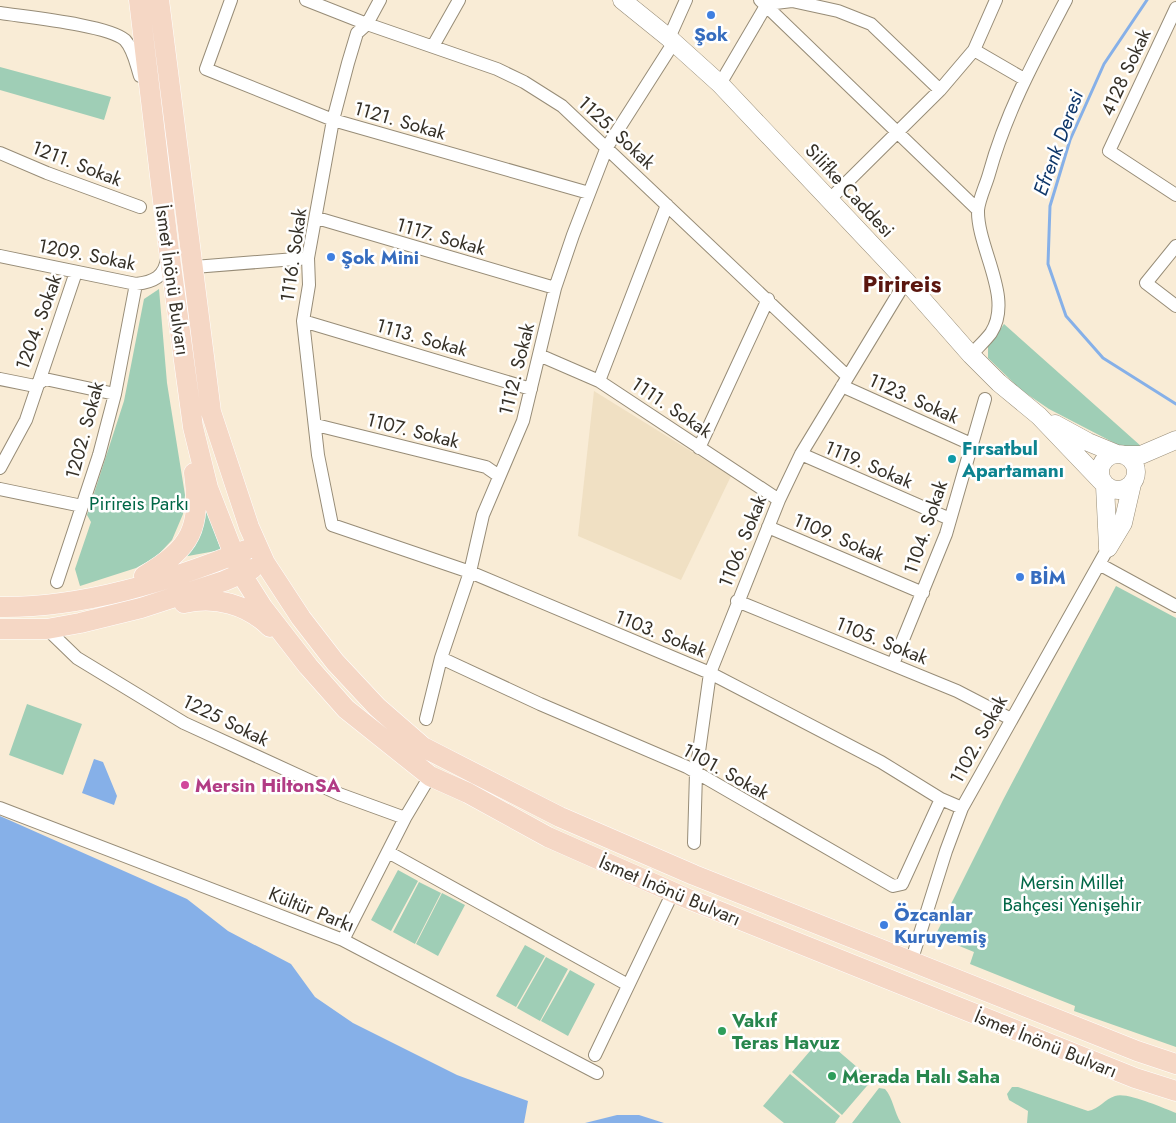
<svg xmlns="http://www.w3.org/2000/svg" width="1176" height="1123" font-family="Jost,sans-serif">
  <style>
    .built { fill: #f0e0c3 }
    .green { fill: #9fceb6 }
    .water { fill: #86b0e8 }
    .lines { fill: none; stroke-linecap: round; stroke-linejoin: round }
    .stream { stroke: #86b0e8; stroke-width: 3 }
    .street-casing { stroke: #978c77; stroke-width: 14 }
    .secondary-casing { stroke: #978c77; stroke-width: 19 }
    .primary-casing { stroke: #fff; stroke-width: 21 }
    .street { stroke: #fff; stroke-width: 12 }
    .secondary { stroke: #fff; stroke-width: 18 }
    .primary { stroke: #f5d7c5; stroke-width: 20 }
    .shop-dot { fill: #3f7fe0; stroke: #fff; stroke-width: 2 }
    .culture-dot { fill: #0f9aa8; stroke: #fff; stroke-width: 2 }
    .hotel-dot { fill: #d1479c; stroke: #fff; stroke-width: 2 }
    .leisure-dot { fill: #2e9e5b; stroke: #fff; stroke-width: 2 }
    .labels { text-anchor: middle; stroke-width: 5; stroke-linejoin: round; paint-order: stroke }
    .shop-label { font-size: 19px; font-weight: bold; fill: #366cbe; stroke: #fff; text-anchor: start }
    .street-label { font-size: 19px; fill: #353027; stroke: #fff }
    .culture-label { font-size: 19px; font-weight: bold; fill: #0d838f; stroke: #fff; text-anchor: start }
    .park-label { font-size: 19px; fill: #006746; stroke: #fff }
    .hotel-label { font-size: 19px; font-weight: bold; fill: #b23c85; stroke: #fff; text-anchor: start }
    .leisure-label { font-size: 19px; font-weight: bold; fill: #27864d; stroke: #fff; text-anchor: start }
    .water-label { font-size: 20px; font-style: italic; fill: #0e3669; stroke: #fff }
    .district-label { font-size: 24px; font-weight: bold; fill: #5a160f; stroke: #fff }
  </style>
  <rect width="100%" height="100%" fill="#f9ecd6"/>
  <path class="built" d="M594 391 731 476 681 580 578 536Z"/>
  <path class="green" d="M0 67 111 97 104 120 0 90Z
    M159 289 167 383 185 495 183 514 172 540 156 557 136 568 80 586 75 569 91 522 87 515 124 401 144 299Z
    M1004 324 1142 447 1124 448 1049 409 1021 390 988 358V346Z
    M204 502 221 550 177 558Z
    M1116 586 1176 618V1047L1074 1011 1075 1006 970 964 974 952 935 936 1003 800Z
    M27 704 82 724 63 775 9 755Z
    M398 870 418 881 391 931 371 920Z
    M419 882 441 893 415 944 393 932Z
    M442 893 465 905 438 956 416 944Z
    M525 945 545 956 516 1007 496 996Z
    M546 957 568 969 540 1021 517 1008Z
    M570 970 595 984 568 1036 541 1021Z
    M822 1037 872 1080 842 1115 792 1072Z
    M790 1074 840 1116 835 1123H784L763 1106Z
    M1012 1087H1018L1088 1111C1099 1109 1105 1099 1115 1096 1128 1092 1162 1108 1176 1113V1123H1027L1028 1111 1009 1100 1007 1094Z
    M879 1088 885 1089C893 1098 894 1112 901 1123H852Z"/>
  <path class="water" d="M94 759 103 762 117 796 114 805 82 793Z
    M0 816 187 899 228 931 291 964 315 997 353 1023 457 1075 528 1101 524 1123H0Z
    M617 1115H639L664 1123H585Z"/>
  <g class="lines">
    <path class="stream" d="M1147 0 1104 64 1070 140 1050 206 1048 264 1066 316 1103 358 1176 404"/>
    <defs>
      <path id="street" d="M231 0 206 69 333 120 589 193
        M306 0 367 24 497 69 524 82 562 106 847 376
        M380 0 367 24 357 33 348 63 333 120 308 258 309 285 303 321 318 455 332 525 470 572 710 673 881 762 941 799 962 808
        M760 0 978 210
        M1176 8 1109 151 1176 195
        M0 13C26 17 108 25 125 40 134 50 136 64 140 76
        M669 38 686 0
        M433 46 459 0
        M974 50 1024 79
        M720 84 767 4 792 1 838 11 871 24 940 90
        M0 153 47 173 140 207
        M830 199 940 90 974 50 996 0
        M317 218 555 288
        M1176 246 1146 283 1176 306
        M0 256 136 284C153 282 165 277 167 258
        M194 267 308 258
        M303 321 531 389
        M539 355 599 381 779 500
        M971 355C977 348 985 341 991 333 1014 298 977 248 978 210 979 199 986 185 989 174 1006 112 1036 57 1066 0
        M0 379 35 386 45 379 115 394
        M599 381 667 205
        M842 386 971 444
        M316 425 486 467 499 476
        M699 448 768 299
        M801 454 950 519
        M0 468 26 420 76 272
        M0 489 82 506
        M768 527 923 593
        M1099 564 1176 606
        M57 582 99 455 115 394 136 284
        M737 601 957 691 1011 719
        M47 629 77 658 184 723 339 794 405 818
        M441 658 540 704 687 767 893 886 902 884 941 799
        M893 664 946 534 985 399
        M426 719 441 658 470 572 483 515 523 421 555 288 573 235 607 147 674 42
        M0 808 343 940 597 1073
        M694 843 696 773 710 673 779 500 801 454 906 281
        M388 852 628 985
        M343 940 405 818 430 776
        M911 962 946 851 962 808 1108 548
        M595 1055 673 892"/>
      <path id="secondary" d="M622 0 669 38 720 84 906 281 971 355 999 383 1039 416 1102 482
        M1055 424 1088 442 1117 454
        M1100 472a18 18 0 1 1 36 0a18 18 0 1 1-36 0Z
        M1123 455H1141L1176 440
        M1105 486 1108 547
        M1108 548 1123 523 1132 484"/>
      <path id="primary" d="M139 0 168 243 193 427 208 488 242 575 263 608 308 666 346 709 430 776 468 793 548 837 686 898 1135 1078 1176 1091
        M159 0 211 412 249 527 265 563 301 618 335 662 377 707 423 747 560 817 694 875 1137 1051 1176 1064
        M144 576C192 547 201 529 194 473
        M184 603C215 596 247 604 270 627
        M0 607C83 608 169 581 246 550
        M0 629H47L80 623 141 608 224 581 252 569"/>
    </defs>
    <use href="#street" class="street-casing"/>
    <use href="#secondary" class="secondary-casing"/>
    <use href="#primary" class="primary-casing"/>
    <use href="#street" class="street"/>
    <use href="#secondary" class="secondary"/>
    <use href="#primary" class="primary"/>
  </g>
  <g class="shop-dot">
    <circle cx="711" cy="15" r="5"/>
    <circle cx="331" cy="257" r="5"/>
    <circle cx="1020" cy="577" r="5"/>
    <circle cx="884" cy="925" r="5"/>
  </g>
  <circle class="culture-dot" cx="952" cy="459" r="5"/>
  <circle class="hotel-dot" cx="185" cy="785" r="5"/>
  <g class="leisure-dot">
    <circle cx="722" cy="1031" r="5"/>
    <circle cx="832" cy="1076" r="5"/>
  </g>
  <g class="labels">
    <g class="shop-label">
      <text x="711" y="41" text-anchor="middle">Şok</text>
      <text x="341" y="264">Şok Mini</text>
      <text x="1030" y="584">BİM</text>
      <text x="894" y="921">Özcanlar<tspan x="894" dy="22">Kuruyemiş</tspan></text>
    </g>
    <g class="street-label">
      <text transform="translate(1125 72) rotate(-65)" y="7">4128 Sokak</text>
      <text transform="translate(400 120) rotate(16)" y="7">1121. Sokak</text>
      <text transform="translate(617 132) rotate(43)" y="7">1125. Sokak</text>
      <text transform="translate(77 163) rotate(21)" y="7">1211. Sokak</text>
      <text transform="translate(850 190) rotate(47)" y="7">Silifke Caddesi</text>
      <text transform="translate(441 236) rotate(16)" y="7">1117. Sokak</text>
      <text transform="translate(87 254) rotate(11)" y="7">1209. Sokak</text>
      <text transform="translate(293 255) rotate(-82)" y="7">1116. Sokak</text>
      <text transform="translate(173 280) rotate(82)" y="7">İsmet İnönü Bulvarı</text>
      <text transform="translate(38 322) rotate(-70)" y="7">1204. Sokak</text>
      <text transform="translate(422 337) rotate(16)" y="7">1113. Sokak</text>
      <text transform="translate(516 369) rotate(-76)" y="7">1112. Sokak</text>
      <text transform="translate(914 398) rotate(24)" y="7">1123. Sokak</text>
      <text transform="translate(672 407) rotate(34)" y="7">1111. Sokak</text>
      <text transform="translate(84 430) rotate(-75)" y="7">1202. Sokak</text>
      <text transform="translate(413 430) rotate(14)" y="7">1107. Sokak</text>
      <text transform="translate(869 464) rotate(23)" y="7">1119. Sokak</text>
      <text transform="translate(925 527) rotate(-71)" y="7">1104. Sokak</text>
      <text transform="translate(839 537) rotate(23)" y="7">1109. Sokak</text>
      <text transform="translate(742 541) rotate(-68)" y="7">1106. Sokak</text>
      <text transform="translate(661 633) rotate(22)" y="7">1103. Sokak</text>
      <text transform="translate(882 640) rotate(22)" y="7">1105. Sokak</text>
      <text transform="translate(226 720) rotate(26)" y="7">1225 Sokak</text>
      <text transform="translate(978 739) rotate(-61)" y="7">1102. Sokak</text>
      <text transform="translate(726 771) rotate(29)" y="7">1101. Sokak</text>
      <text transform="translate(670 890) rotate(23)" y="7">İsmet İnönü Bulvarı</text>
      <text transform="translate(312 909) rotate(22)" y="7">Kültür Parkı</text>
      <text transform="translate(1046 1043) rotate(22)" y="7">İsmet İnönü Bulvarı</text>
    </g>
    <g class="culture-label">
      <text x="962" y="455">Fırsatbul<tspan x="962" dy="22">Apartamanı</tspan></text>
    </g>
    <g class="park-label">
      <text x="139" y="510">Pirireis Parkı</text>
      <text x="1072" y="889">Mersin Millet<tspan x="1072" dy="22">Bahçesi Yenişehir</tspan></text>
    </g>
    <g class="hotel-label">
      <text x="195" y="792">Mersin HiltonSA</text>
    </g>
    <g class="leisure-label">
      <text x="732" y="1027">Vakıf<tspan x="732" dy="22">Teras Havuz</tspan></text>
      <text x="842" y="1083">Merada Halı Saha</text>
    </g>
    <g class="water-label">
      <text transform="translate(1058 143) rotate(-70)" y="7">Efrenk Deresi</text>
    </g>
    <g class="district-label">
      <text x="902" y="292">Pirireis</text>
    </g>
  </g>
</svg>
